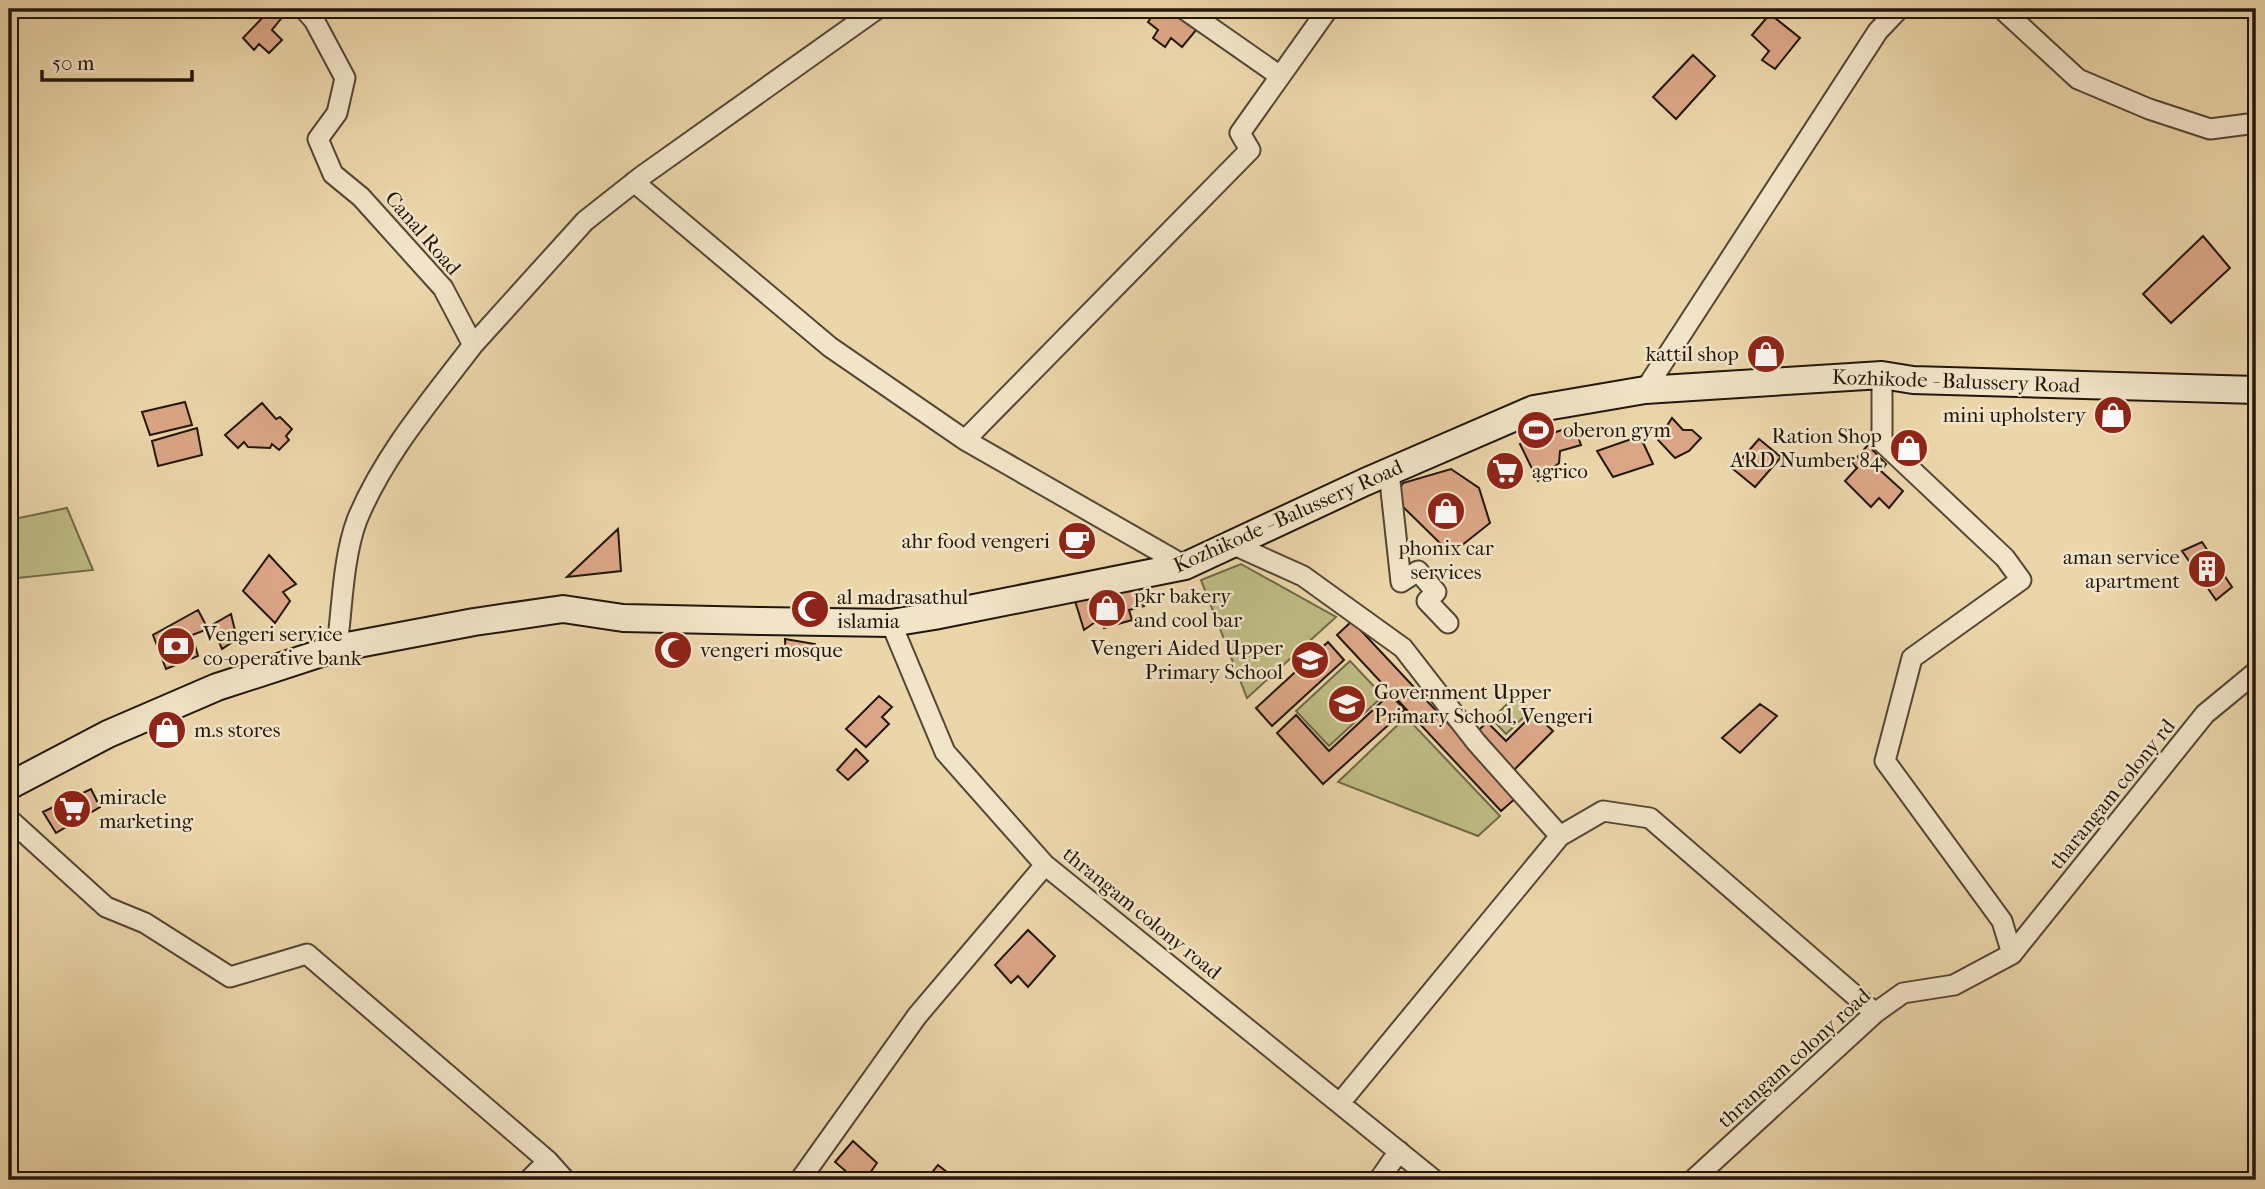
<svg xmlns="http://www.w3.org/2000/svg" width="2265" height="1189" font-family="'IM FELL French Canon',serif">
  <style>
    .green { fill: #bebc84; stroke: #706948; stroke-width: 2 }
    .building { fill: #dca686; stroke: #22160c; stroke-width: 2 }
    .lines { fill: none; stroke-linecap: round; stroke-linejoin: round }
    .street-casing { stroke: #544634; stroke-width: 23 }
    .secondary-casing { stroke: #22160c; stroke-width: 30 }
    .street { stroke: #f2e4c8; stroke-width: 19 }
    .secondary { stroke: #f2e4c8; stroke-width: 26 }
    .labels { text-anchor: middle; stroke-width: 5; stroke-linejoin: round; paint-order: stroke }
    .street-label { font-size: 21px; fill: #22160c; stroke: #f2e4c8 }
    .poi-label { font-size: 21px; fill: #22160c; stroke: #f2e4c8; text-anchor: start }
  </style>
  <rect width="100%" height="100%" fill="#ebd6aa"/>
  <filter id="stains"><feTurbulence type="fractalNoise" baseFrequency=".00286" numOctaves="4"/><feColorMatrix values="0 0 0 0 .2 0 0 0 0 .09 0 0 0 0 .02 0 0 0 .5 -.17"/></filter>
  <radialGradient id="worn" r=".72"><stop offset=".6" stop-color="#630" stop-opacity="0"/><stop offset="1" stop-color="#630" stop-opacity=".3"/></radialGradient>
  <path class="green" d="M67 508 93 570 9 579V520Z
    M1241 564 1336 617 1247 698 1201 580Z
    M1350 661 1383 696 1329 746 1296 711Z
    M1516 695 1531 710 1506 734 1492 719Z
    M1406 717 1500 816 1478 836 1338 782Z"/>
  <path class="building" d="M258 9H276L284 15 272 30 282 40 269 53 259 44 254 50 243 38 265 15Z
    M1157 9H1168L1197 29 1182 47 1171 38 1165 47 1153 38 1158 30 1148 22Z
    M1770 14 1800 38 1775 69 1762 60 1769 51 1752 35Z
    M1693 55 1715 76 1676 119 1653 97Z
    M2203 236 2230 268 2171 323 2143 294Z
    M185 402 192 425 150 435 142 412Z
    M262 403 276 419 280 417 292 429 286 436 289 440 279 450 272 444 270 448 248 447 244 442 238 448 225 435Z
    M1672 418 1683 430H1692L1701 438 1689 451 1675 458 1658 440Z
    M1574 426 1581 445 1560 451 1559 463 1538 481 1520 444Z
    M197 428 202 455 158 466 152 441Z
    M1640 436 1653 464 1613 477 1597 451Z
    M1759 439 1781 457 1755 487 1733 469Z
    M1868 445 1886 464 1881 471 1903 491 1889 508 1879 498 1871 507 1845 481 1857 468 1852 463Z
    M1501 456 1520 475 1500 481 1491 466Z
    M1451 469 1479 488 1490 523 1451 554 1394 498 1403 483Z
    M618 529 621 571 567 577Z
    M2202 542 2232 587 2216 600 2182 551Z
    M269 555 296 584 283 592 290 601 275 623 243 591Z
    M1137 583 1144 606 1129 610 1132 620 1104 628 1101 618 1084 630 1075 601Z
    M198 610 208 629 192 635 198 656 166 669 153 635Z
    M231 614 237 639 222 649 212 625Z
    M1352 621 1517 797 1501 811 1337 635Z
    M673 639 686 650 668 660 659 650Z
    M785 639 815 644 814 656 786 658Z
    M1328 642 1344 660 1272 726 1256 708Z
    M1390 694 1405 710 1323 784 1277 733 1296 715 1329 751Z
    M879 696 892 707 882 717 889 724 866 747 846 729Z
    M1760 704 1777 716 1740 753 1722 738Z
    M1534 713 1553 731 1514 770 1477 732 1487 722 1506 741Z
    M856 749 868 761 848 780 837 770Z
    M91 789 100 807 56 833 43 812Z
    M1028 930 1055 956 1028 987 1018 976 1011 983 995 965Z
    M853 1141 877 1163 865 1180H856L835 1162Z
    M938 1165 957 1180H926Z"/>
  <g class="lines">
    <defs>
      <path id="street" d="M304 9 314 20 345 78 337 113 318 139 333 174 361 197 443 288 473 345C431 400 383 456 357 520 343 557 342 609 337 648
        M1184 9 1280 76
        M2002 9 2078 79 2149 109 2210 129 2256 123
        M634 182 830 347 965 440
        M473 345 585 221 642 176 877 9
        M1882 375V442L2005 558 2021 580 1912 658 1885 761 2002 921 2012 954
        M1645 390 1878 31 1899 9
        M1389 472 1401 582 1418 571 1436 592 1427 601 1448 623
        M1232 544 1303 576 1403 648 1476 742 1560 836
        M1185 566 965 440 1250 150 1240 133 1328 9
        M891 623 945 752 1045 865 1434 1180
        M9 819 106 907 145 923 230 977 307 954 548 1161 565 1180
        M1340 1103 1560 836 1603 811 1650 818 1875 1013
        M529 1180 548 1161
        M800 1180 917 1016 1045 865
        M1379 1180 1399 1151
        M1693 1180 1875 1013 1903 993 1954 985 2012 954 2205 714 2256 672"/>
      <path id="secondary" d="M9 786 108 734 217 687 337 648 474 622 563 609 623 618 759 621 891 623 934 616 1185 566 1365 482 1534 409 1645 390 1882 375 1913 380 2256 390"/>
    </defs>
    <use href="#street" class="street-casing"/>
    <use href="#secondary" class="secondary-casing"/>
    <use href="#street" class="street"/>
    <use href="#secondary" class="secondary"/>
  </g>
  <defs>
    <symbol id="shop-disc" viewBox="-11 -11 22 22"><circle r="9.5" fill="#8f2418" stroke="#f2e4c8"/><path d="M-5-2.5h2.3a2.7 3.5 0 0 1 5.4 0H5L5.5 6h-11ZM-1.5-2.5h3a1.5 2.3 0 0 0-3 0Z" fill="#fff"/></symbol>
    <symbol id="stadium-disc" viewBox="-11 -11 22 22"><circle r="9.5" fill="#8f2418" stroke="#f2e4c8"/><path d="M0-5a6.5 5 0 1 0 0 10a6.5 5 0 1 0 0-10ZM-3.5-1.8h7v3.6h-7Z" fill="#fff"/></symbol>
    <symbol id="supermarket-disc" viewBox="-11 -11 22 22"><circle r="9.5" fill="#8f2418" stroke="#f2e4c8"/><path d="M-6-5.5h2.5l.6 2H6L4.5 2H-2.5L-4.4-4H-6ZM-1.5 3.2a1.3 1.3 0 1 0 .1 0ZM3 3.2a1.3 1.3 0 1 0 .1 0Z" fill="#fff"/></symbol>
    <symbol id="cafe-disc" viewBox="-11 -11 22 22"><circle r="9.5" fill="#8f2418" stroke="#f2e4c8"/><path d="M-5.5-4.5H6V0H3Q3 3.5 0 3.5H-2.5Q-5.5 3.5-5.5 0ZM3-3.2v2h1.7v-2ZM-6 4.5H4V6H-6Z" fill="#fff"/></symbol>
    <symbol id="building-disc" viewBox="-11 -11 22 22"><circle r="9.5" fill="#8f2418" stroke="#f2e4c8"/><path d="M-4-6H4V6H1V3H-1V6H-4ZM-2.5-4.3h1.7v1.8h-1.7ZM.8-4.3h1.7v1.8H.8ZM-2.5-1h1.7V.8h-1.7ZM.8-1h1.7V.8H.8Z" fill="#fff"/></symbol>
    <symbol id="mosque-disc" viewBox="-11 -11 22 22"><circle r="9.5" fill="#8f2418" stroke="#f2e4c8"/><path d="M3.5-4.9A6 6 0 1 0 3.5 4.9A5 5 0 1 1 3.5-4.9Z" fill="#fff"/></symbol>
    <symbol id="bank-disc" viewBox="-11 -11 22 22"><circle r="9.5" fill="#8f2418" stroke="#f2e4c8"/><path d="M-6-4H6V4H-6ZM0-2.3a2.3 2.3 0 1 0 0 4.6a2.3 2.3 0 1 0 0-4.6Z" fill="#fff"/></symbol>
    <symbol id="school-disc" viewBox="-11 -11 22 22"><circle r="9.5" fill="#8f2418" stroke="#f2e4c8"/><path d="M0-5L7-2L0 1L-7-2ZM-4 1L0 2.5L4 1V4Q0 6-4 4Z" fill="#fff"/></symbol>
  </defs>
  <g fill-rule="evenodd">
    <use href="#shop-disc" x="1744" y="332" width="44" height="44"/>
    <use href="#shop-disc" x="2091" y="393" width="44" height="44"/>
    <use href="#stadium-disc" x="1514" y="408" width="44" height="44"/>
    <use href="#shop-disc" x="1887" y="426" width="44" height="44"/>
    <use href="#supermarket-disc" x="1483" y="449" width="44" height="44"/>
    <use href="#shop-disc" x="1424" y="489" width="44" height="44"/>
    <use href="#cafe-disc" x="1055" y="519" width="44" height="44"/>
    <use href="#building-disc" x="2185" y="547" width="44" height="44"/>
    <use href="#shop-disc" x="1085" y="586" width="44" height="44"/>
    <use href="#mosque-disc" x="788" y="587" width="44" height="44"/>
    <use href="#bank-disc" x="154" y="624" width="44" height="44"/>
    <use href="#mosque-disc" x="651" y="628" width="44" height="44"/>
    <use href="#school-disc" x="1288" y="638" width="44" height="44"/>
    <use href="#school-disc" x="1325" y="682" width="44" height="44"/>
    <use href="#shop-disc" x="145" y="708" width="44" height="44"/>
    <use href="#supermarket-disc" x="50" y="787" width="44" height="44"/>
  </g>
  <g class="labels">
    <g class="street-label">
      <text transform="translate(423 233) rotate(49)" y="7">Canal Road</text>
      <text transform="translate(1956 381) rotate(2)" y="7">Kozhikode - Balussery Road</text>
      <text transform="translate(1288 516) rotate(-24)" y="7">Kozhikode - Balussery Road</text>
      <text transform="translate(2112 794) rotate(-51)" y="7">tharangam colony rd</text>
      <text transform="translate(1142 913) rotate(39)" y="7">thrangam colony road</text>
      <text transform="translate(1794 1058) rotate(-42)" y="7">thrangam colony road</text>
    </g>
    <g class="poi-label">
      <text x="1739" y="361" text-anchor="end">kattil shop</text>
      <text x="2086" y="422" text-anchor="end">mini upholstery</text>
      <text x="1563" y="437">oberon gym</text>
      <text x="1882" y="443" text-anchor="end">Ration Shop<tspan x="1882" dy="24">ARD Number 84</tspan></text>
      <text x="1532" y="478">agrico</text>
      <text x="1050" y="548" text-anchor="end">ahr food vengeri</text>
      <text x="1446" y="555" text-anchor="middle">phonix car<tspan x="1446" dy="24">services</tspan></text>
      <text x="2180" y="564" text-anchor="end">aman service<tspan x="2180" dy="24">apartment</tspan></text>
      <text x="1134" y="603">pkr bakery<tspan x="1134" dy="24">and cool bar</tspan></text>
      <text x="837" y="604">al madrasathul<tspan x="837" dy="24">islamia</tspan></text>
      <text x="203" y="641">Vengeri service<tspan x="203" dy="24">co-operative bank</tspan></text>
      <text x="1283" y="655" text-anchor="end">Vengeri Aided Upper<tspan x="1283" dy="24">Primary School</tspan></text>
      <text x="700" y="657">vengeri mosque</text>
      <text x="1374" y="699">Government Upper<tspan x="1374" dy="24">Primary School, Vengeri</tspan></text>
      <text x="194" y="737">m.s stores</text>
      <text x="99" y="804">miracle<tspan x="99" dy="24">marketing</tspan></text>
    </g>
  </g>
  <rect width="2265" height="1189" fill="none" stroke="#ebd6aa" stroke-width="35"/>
  <rect x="10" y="10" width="2244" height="1168" fill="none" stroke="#22160c" stroke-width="3.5"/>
  <rect x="18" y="18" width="2230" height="1154" fill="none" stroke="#22160c" stroke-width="2"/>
  <path d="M42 70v10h150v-10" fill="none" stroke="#22160c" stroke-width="3.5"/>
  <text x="52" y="70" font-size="21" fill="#22160c" stroke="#f2e4c8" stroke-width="5" paint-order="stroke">50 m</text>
  <rect width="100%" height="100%" filter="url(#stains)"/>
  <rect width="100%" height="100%" fill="url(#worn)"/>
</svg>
